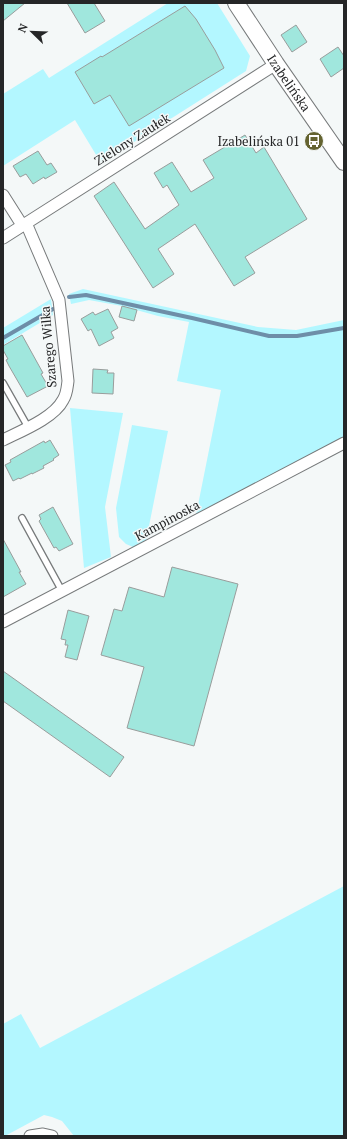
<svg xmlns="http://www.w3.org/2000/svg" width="347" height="1139" font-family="'PT Serif',serif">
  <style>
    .green { fill: #b3f7ff }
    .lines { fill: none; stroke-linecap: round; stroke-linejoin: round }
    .stream { stroke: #6e8ea8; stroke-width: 4 }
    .building { fill: #a0e7dd; stroke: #999d9c }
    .lane-casing { stroke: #777a7b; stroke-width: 8 }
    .street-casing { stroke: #777a7b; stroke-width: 13 }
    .secondary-casing { stroke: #777a7b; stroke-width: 18 }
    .lane { stroke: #fff; stroke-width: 5.5 }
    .street { stroke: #fff; stroke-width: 11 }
    .secondary { stroke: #fff; stroke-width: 16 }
    .labels { text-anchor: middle; stroke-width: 3; stroke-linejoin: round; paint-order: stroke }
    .street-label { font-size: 13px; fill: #252627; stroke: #f4f8f8 }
    .poi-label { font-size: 13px; fill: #252627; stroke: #f4f8f8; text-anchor: end }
  </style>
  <rect width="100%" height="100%" fill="#f4f8f8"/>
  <path class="green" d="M168 3H217L250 56 246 71 101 163 75 120 3 166V94L43 69 49 78Z
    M83 289 258 327 296 330 344 320V437L196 515 221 390 177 381 189 322 158 316 122 306 89 300 71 304 69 294Z
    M51 299 53 315 3 345V328Z
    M70 408 123 413 105 507 111 557 84 568Z
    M132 425 168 431 146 541 133 547 126 544 119 537 116 508Z
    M344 886V1136H74L62 1121 52 1117 44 1115 5 1136H3V1024L21 1014 40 1048Z"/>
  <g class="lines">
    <path class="stream" d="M69 297 86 295 192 318 269 336H297L344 328
      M3 338 53 309"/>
  </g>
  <path class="building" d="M3 3H25L3 21Z
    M67 3H94L105 21 85 33Z
    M185 6 196 19 215 50 224 68 129 126 110 95 94 104 75 72 101 56 102 57Z
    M296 25 307 42 292 52 281 35Z
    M338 47 344 56V68L331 77 320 59Z
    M245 135 256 153 264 147 307 219 245 257 255 273 234 286 195 224 158 249 174 274 153 288 94 196 114 182 145 229 179 205 167 185 163 188 154 173 172 162 191 192 214 178 203 160Z
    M38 151 47 165 51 163 57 172 45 179 44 177 33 184 26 174 20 177 13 166Z
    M122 306 137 310 134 321 119 317Z
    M108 309 118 328 111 332 114 338 99 346 91 329 88 331 81 319 93 312 95 315Z
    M22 335 43 373 41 374 48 386 27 397 9 366 6 360 8 359 3 350V346Z
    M93 369 108 370 107 373H114L113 394 92 393Z
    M50 440 59 455 53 459 54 460 43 466 44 468 32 474V473L20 479 19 478 13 481 5 465 11 462 10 460 44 441 45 443Z
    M53 507 73 544 59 551 56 547 54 548 39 521 41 519 39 515Z
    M3 539 21 572H19L26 584 3 597Z
    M172 567 238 584 194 746 127 728 144 667 101 655 114 609 122 611 129 587 164 597Z
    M68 610 89 616 77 660 65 657 68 645H65L66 640 61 639Z
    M3 671 124 757 110 777 3 701Z"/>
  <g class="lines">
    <defs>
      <path id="lane" d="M3 383 28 427
        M22 518 62 591"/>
      <path id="street" d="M3 195 22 225
        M3 238 276 64
        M3 440C21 431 54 418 63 400 67 394 67 388 68 381L59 300 26 223
        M3 622 344 443
        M30 1136 43 1134 52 1136"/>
      <g id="secondary">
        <path id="s1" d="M236 3 276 64 344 162"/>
      </g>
    </defs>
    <use href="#lane" class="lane-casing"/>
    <use href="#street" class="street-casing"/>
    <use href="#secondary" class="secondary-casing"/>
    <use href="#lane" class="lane"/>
    <use href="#street" class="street"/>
    <use href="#secondary" class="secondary"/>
  </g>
  <defs>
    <symbol id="bus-disc" viewBox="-11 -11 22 22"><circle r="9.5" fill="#646330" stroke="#f4f8f8"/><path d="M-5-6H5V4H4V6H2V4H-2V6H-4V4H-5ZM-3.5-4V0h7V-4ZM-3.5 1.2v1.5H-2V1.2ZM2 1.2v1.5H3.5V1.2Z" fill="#fff"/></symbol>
  </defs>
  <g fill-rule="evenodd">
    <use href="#bus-disc" x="303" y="130" width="22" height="22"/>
  </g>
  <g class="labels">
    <g class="street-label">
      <text dy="5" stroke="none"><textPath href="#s1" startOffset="96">Izabelińska</textPath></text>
      <text transform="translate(132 139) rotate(-32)" y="5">Zielony Zaułek</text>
      <text transform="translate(48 347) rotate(-95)" y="5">Szarego Wilka</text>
      <text transform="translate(167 520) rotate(-28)" y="5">Kampinoska</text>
    </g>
    <g class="poi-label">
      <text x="300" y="146">Izabelińska 01</text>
    </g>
  </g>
  <rect width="347" height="1139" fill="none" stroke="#252627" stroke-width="8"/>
  <g transform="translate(32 32) rotate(293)" stroke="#f4f8f8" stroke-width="3" paint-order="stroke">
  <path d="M0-3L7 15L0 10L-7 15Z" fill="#252627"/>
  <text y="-6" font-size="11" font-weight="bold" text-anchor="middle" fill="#252627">N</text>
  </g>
</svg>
